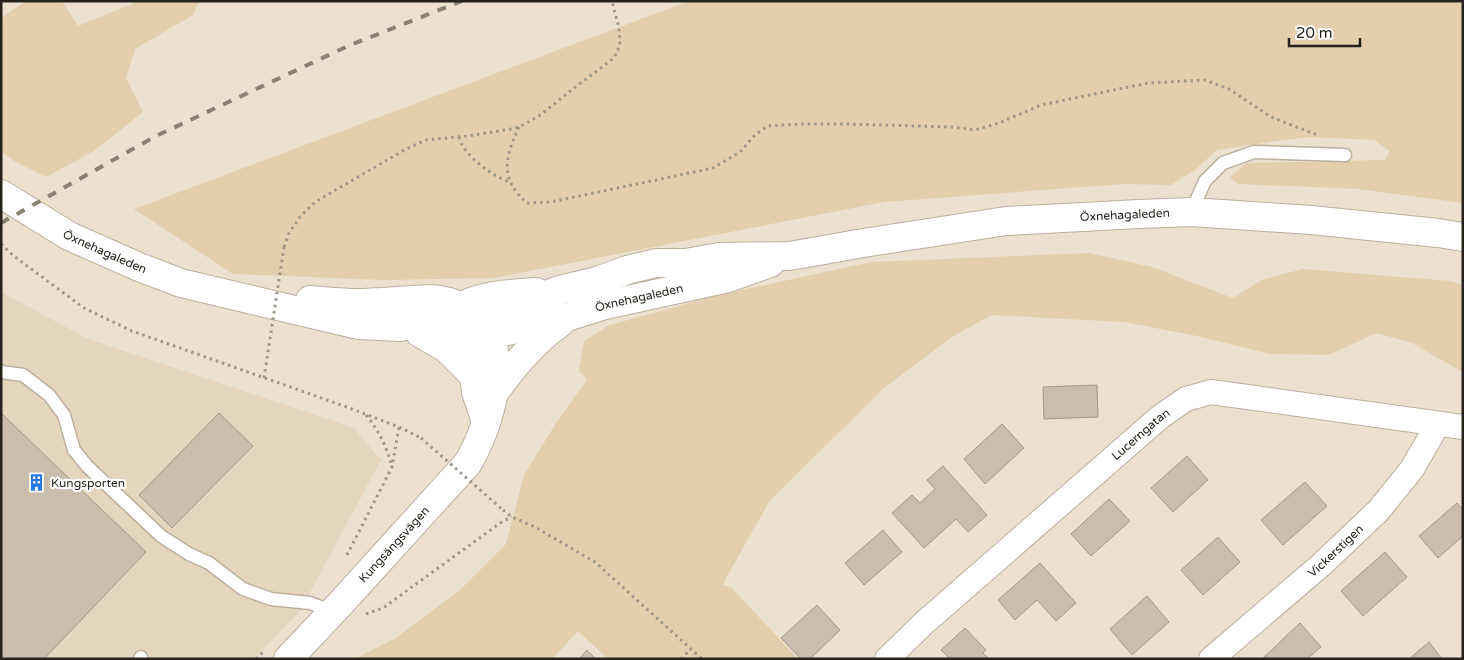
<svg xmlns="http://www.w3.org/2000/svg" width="1464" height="660" font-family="'Varela Round',sans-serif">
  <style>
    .built { fill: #e6d5bd }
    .green { fill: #e4cead }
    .building { fill: #c9bdab; stroke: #a49988 }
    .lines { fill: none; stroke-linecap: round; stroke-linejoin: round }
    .lane-casing { stroke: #bbaf9d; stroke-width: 15 }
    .street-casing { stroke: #bbaf9d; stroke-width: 26 }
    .secondary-casing { stroke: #bbaf9d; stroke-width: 30 }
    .path { stroke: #9f9688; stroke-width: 3; stroke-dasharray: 2.5 4; stroke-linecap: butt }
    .lane { stroke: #fff; stroke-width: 12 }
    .street { stroke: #fff; stroke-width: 24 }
    .secondary { stroke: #fff; stroke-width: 28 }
    .rail { stroke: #898174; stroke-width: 4; stroke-dasharray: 9 9; stroke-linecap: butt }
    .path-bridge { stroke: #9f9688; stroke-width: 3; stroke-dasharray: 2.5 4; stroke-linecap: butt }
    .labels { text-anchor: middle; stroke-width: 4.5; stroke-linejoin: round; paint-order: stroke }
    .street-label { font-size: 12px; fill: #27231c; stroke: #fff }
    .poi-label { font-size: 12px; fill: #27231c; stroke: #fff; text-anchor: start }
  </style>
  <rect width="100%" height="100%" fill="#ece0ce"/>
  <path class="built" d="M1 292 88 339 354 428 381 460 300 611 253 659H1Z"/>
  <path class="green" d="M26 1H62L78 26 132 4V1H199L193 15 135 49 126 78 143 112 94 151 46 177 14 161 1 151V18Z
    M689 1H1463V203L1359 189 1239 184 1230 179 1234 173 1247 163 1385 160 1390 151 1374 140 1310 137 1284 140 1217 150 1195 170 1171 185 1124 184 884 202 494 278 382 280 233 274 134 209Z
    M1089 253 1152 267 1233 298 1262 280 1303 269 1450 281 1463 285V372L1412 343 1377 333 1328 355 1271 354 1197 336 1124 322 991 315 952 337 885 387 769 502 726 578 723 585 732 588 798 659H608L578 631 552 659H354L396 638 460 590 506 544 524 475 558 420 587 380 579 371 584 341 610 325 715 296 871 262Z"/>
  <path class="building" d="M1097 385 1098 417 1044 419 1043 387Z
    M1 413 146 552 44 659H1Z
    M219 413 253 446 172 528 139 495Z
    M1002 424 1024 448 985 484 964 459Z
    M1187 456 1208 480 1173 512 1151 488Z
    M943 466 987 515 968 532 956 519 924 548 892 513 912 495 920 503 935 489 927 480Z
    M1305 482 1327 506 1283 545 1261 520Z
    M1109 499 1130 521 1091 556 1071 534Z
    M1457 503 1463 510V536L1438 558 1419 536Z
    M883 530 902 552 864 585 845 563Z
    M1218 537 1240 562 1203 595 1181 570Z
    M1385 552 1407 577 1363 616 1341 591Z
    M1040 563 1076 603 1056 621 1037 600 1015 620 998 600Z
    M1147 596 1169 622 1132 655 1110 629Z
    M817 605 840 630 810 659H801L781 638Z
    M1300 623 1321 647 1307 659H1262Z
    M965 628 986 650 983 653 989 659H950L941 650Z
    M1429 642 1442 659H1409Z
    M587 650 596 659H579Z"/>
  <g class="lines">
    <defs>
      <path id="lane" d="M1191 212 1205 181 1223 163 1254 152 1345 155
        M1 372 23 375 49 395 64 415 74 450 87 466 161 536 189 554 209 563 243 589 271 599 310 603 333 612
        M140 659 141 657"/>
      <g id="street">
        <path id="s1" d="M887 659 924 623 1160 417 1186 399 1211 392 1463 427"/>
        <path id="s2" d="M1211 659 1321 565 1378 511 1412 469 1438 424"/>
      </g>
      <g id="secondary">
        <path id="s3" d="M1 194 69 236 139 267 181 283 358 325 400 327 419 324 435 325 458 335 477 338 567 317 605 305 728 278 770 263"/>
        <path d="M462 306C486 294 510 294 536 292"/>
        <path d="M420 333 446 348 474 376"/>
        <path d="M494 393C513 366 533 342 560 323"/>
        <path id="s4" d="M486 422 476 392 474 376 477 360 483 344 499 319 507 313 533 300 559 290 597 281 627 270 656 263H686L719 257 790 256 863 243 1006 221 1139 214 1191 212 1311 220 1438 233 1463 237"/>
        <path id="s5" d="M288 659 341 603 468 463C498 411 521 314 440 300 431 298 422 300 413 300 394 301 375 303 356 303 341 303 325 301 310 300"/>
      </g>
    </defs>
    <use href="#lane" class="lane-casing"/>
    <use href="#street" class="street-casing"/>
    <use href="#secondary" class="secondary-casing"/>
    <path class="path" d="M519 127C505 157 499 179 527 203L551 202 713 168 740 152 755 135 768 126 800 124H847L951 127 975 130 999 123 1041 105 1148 83 1205 80 1229 89 1271 117 1317 135
      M459 137C463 155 491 175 509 182
      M1 244 15 257 84 308 132 331 344 406 399 427 421 438
      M284 247 289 233 300 217 315 202 406 149 426 140 468 136 511 129 519 127 539 116 574 88 614 58 620 45 619 28 612 1
      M264 378 266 365
      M366 415C379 431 387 447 392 467
      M503 510 512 517 535 527 595 562 702 659
      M347 555 392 467 399 427
      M366 614 383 608 503 521 512 517
      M256 659 263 652
      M681 659 691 649"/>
    <use href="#lane" class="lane"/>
    <use href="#street" class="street"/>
    <use href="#secondary" class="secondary"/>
    <path class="rail" d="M1 223 156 136 348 46 462 1"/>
    <path class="path-bridge" d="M266 365 284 247
      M421 438 503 510"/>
  </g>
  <defs>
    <symbol id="building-bare" viewBox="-9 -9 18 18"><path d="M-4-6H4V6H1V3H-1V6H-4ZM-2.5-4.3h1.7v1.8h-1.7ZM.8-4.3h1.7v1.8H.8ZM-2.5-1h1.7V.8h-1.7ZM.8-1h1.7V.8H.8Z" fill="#2979e4" stroke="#fff" stroke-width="2.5" paint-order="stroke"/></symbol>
  </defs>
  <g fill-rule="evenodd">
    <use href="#building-bare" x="24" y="470" width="25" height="25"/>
  </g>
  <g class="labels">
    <g class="street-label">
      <text dy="4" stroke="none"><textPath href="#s4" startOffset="751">Öxnehagaleden</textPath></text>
      <text dy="4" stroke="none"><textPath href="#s3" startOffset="119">Öxnehagaleden</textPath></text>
      <text dy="4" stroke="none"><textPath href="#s3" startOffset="672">Öxnehagaleden</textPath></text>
      <text dy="4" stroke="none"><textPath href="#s1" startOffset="339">Lucerngatan</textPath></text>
      <text dy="4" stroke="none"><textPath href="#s5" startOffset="156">Kungsängsvägen</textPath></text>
      <text dy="4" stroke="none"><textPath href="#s2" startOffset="165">Vickerstigen</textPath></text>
    </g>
    <g class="poi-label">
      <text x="51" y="487">Kungsporten</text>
    </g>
  </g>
  <rect width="1464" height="660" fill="none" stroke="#27231c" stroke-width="5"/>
  <path d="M1289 38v8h71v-8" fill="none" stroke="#27231c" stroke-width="2.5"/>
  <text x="1296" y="38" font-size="15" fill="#27231c" stroke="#ffffff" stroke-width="4" paint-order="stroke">20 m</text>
</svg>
